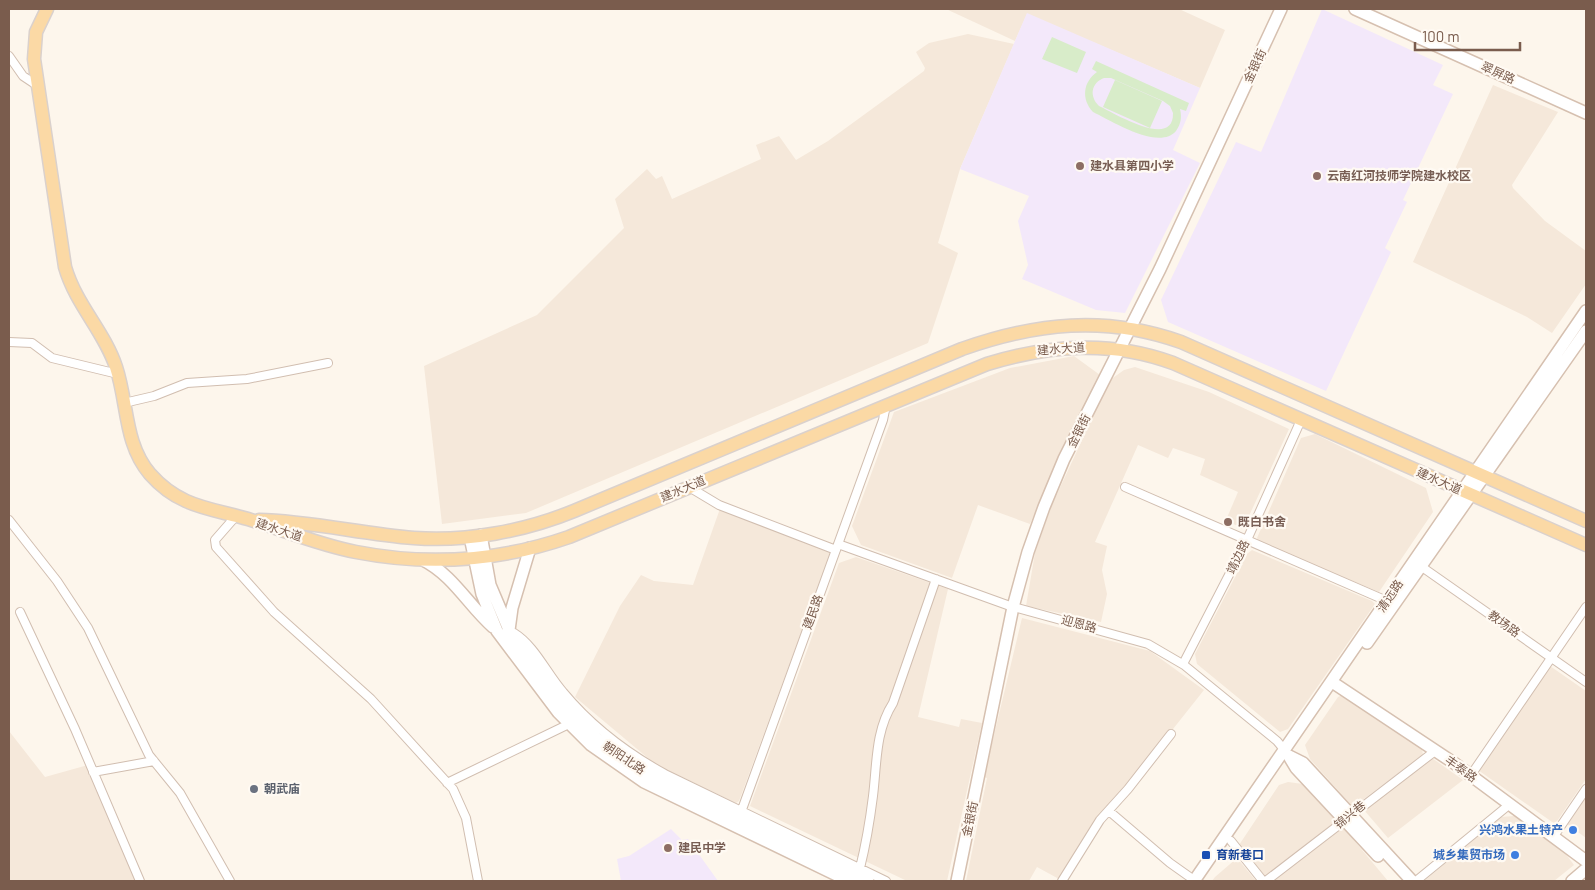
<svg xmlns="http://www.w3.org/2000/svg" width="1595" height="890" font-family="Barlow,'Noto Sans SC',sans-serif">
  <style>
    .residential { fill: #f5e8da }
    .education { fill: #f3e8fa }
    .park { fill: #d8ecc9; fill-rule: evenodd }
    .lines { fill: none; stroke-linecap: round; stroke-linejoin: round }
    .street-casing { stroke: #d1beb0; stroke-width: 10 }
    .secondary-casing { stroke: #d6c0b0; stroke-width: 14 }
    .primary-casing { stroke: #dad1cd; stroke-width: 15 }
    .street { stroke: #fff; stroke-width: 8 }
    .secondary { stroke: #fff; stroke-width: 11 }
    .primary { stroke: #fbd9a5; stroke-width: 12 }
    .education-dot { fill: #8d6e63; stroke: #fffaf3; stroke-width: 2 }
    .worship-dot { fill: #6b7280; stroke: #fffaf3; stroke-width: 2 }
    .shop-dot { fill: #3f7fe0; stroke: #fffaf3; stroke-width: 2 }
    .transit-dot { fill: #1a4fb4; stroke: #fffaf3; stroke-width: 2 }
    .labels { text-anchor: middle; stroke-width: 4.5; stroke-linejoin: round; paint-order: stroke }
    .street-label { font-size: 12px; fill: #7a5c4d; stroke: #fffaf3 }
    .education-label { font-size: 12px; font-weight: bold; fill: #785e54; stroke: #fffaf3; text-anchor: start }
    .worship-label { font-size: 12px; font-weight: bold; fill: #5b616d; stroke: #fffaf3; text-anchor: start }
    .shop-label { font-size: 12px; font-weight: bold; fill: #366cbe; stroke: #fffaf3; text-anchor: end }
    .transit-label { font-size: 12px; font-weight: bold; fill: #164399; stroke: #fffaf3; text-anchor: start }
  </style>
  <rect width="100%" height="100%" fill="#fdf6ec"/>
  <path class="residential" d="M946 9H1179L1225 30 1200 88 1027 14 1015 41Z
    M968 34 1014 44 960 169 938 243 958 253 928 343 526 513 442 524 424 366 537 315 624 228 615 199 647 169 656 179 662 176 672 199 761 159 756 145 779 136 796 160 828 141 924 71 925 68 916 52 929 43Z
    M1493 85 1558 112 1512 185 1513 188 1545 221 1586 251V284L1552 333 1527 317 1413 262Z
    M1074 356 1100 375 1061 453 1030 524 978 505 952 578 861 545 852 526 894 412 1010 368Z
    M1135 367 1209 392 1289 429 1243 529 1226 520 1238 492 1200 475 1205 459 1173 448 1168 458 1138 445 1095 542 1107 546 1102 570 1107 594 1101 622 1026 606 1035 553 1051 507 1110 380 1124 370Z
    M1315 434 1426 488 1433 512 1379 592 1259 542 1257 538 1301 438Z
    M722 503 834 544 739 801 736 803 655 764 575 697 620 606 641 575 654 581 693 585Z
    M1252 550 1372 601 1375 604 1288 729 1280 732 1197 664 1195 654 1247 554Z
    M856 557 948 589 918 717 959 727 961 719 982 723 947 881H907L750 806 839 563Z
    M1022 618 1150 651 1204 690 1123 792 1059 879 1037 867 1029 881H966L987 778 984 777Z
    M1550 666 1586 691V779L1555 824 1478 770Z
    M1344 694 1422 749 1423 755 1353 807 1310 759 1305 745 1338 697Z
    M9 731 45 777 88 765 137 881H9Z
    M1432 758 1463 780 1388 838 1364 810Z
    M1288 782 1303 784 1337 820 1264 878 1239 845 1279 785Z
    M1586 796V838L1567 824Z
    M1514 816 1562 849 1574 865 1554 881H1424L1501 817Z
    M1342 826 1388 881H1271Z
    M1237 858 1256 881H1212L1215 877Z"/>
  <path class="education" d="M1322 9 1443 65 1433 85 1453 94 1403 200 1407 202 1385 248 1391 252 1326 391 1168 322 1161 300 1236 142 1261 152Z
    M1027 13 1200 88 1173 150 1200 163 1125 313 1096 310 1022 279 1028 265 1018 221 1029 196 960 169Z
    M671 829 682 840 688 839 718 881H621L617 859 629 856Z"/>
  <path class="park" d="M1052 37 1086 52 1077 73 1042 59Z
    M1096 61 1189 103 1186 111 1180 109C1182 117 1181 124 1176 131 1159 151 1112 121 1093 112 1081 99 1083 82 1097 72L1092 69ZM1104 78H1111L1163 101 1170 106 1173 113C1174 150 1114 113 1099 106 1089 96 1091 83 1104 78Z
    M1115 80 1162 101 1150 128 1103 107Z"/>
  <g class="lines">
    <defs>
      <path id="street" d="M9 56 23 76 38 86
        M9 342 32 343 52 358 118 374
        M124 403 154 396 187 383 247 379 328 363
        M689 487 719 505 836 550
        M1125 487 1387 601
        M236 516 215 540 216 547 274 612 371 699 453 789 466 818 478 881
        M9 520 57 581 88 628 149 755 180 793 230 881
        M838 544 1010 606 1148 644 1184 665 1277 741 1287 753
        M1422 567 1586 682
        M20 612 75 729 140 881
        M514 633C535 646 547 674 563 692 592 727 625 752 665 774L886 881
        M1183 664 1246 542 1301 420
        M93 772 154 761
        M1471 775 1586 607
        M447 783 569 724
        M1109 811 1170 863 1194 880
        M740 815 883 420 886 405
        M1554 836 1586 789
        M1231 841 1263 881
        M860 868C866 844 870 820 873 796 877 764 875 731 893 703L936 579
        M1062 881 1100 820 1128 789 1171 734
        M1266 881 1435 751
        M1416 881 1510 804"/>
      <path id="secondary" d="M1355 9 1586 113
        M481 535 490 585 510 632 554 693 596 738 648 774 868 881
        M470 537 482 594 497 631 558 712 591 745 644 782 849 881
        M423 560C453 575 469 606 493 627
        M509 630 512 608 530 548
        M1367 643 1586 331
        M1332 682 1454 763 1586 861
        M1289 756 1303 763 1412 881
        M1290 758 1296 768 1378 856
        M957 881 1013 607 1028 552 1044 507 1064 459 1160 269 1281 9
        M1194 881 1586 311
        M1572 881 1586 869"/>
      <path id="primary" d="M47 9 36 32 34 59 65 267C76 305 104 331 116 367 128 403 124 444 150 474 179 507 209 508 248 519 284 530 319 545 356 552 428 566 500 561 569 537L987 364C1049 345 1111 340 1173 363L1586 545
        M259 520C310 521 362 534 414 538 467 542 525 531 574 511L962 349C1036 323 1105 315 1181 342L1586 521"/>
    </defs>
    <use href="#street" class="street-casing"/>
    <use href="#secondary" class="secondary-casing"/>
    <use href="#primary" class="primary-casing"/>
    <use href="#street" class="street"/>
    <use href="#secondary" class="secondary"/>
    <use href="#primary" class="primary"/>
  </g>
  <g class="education-dot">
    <circle cx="1080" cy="166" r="5"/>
    <circle cx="1317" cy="176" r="5"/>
    <circle cx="1228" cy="522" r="5"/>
    <circle cx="668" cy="848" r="5"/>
  </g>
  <circle class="worship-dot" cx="254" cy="789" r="5"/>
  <g class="shop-dot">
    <circle cx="1573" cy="830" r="5"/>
    <circle cx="1515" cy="855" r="5"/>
  </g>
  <rect class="transit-dot" x="1201" y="850" width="10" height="10" rx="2.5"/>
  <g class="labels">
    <g class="street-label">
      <text transform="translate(1255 66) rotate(-65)" y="4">金银街</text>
      <text transform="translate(1498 73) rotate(24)" y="4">翠屏路</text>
      <text transform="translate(1061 349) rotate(-4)" y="4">建水大道</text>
      <text transform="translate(1079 431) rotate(-63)" y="4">金银街</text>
      <text transform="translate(1439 481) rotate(24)" y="4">建水大道</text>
      <text transform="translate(683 489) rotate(-23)" y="4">建水大道</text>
      <text transform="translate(279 530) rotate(18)" y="4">建水大道</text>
      <text transform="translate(1238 557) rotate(-64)" y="4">靖边路</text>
      <text transform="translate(1390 596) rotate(-56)" y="4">清远路</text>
      <text transform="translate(813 612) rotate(-70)" y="4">建民路</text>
      <text transform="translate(1079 624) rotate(15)" y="4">迎恩路</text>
      <text transform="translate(1504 624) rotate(35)" y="4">教场路</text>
      <text transform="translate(624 758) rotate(34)" y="4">朝阳北路</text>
      <text transform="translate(1461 769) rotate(35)" y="4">丰泰路</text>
      <text transform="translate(1350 815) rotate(-39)" y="4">锦兴巷</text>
      <text transform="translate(970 819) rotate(-78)" y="4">金银街</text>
    </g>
    <g class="education-label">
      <text x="1090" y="170">建水县第四小学</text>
      <text x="1327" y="180">云南红河技师学院建水校区</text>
      <text x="1238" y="526">既白书舍</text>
      <text x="678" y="852">建民中学</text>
    </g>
    <g class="worship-label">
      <text x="264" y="793">朝武庙</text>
    </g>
    <g class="shop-label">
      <text x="1563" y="834">兴鸿水果土特产</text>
      <text x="1505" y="859">城乡集贸市场</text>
    </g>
    <g class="transit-label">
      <text x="1216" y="859">育新巷口</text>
    </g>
  </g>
  <rect width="1595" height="890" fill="none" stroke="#7a5c4d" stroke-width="20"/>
  <path d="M1415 42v8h105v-8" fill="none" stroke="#7a5c4d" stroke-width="2.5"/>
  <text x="1422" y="42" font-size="15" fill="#7a5c4d" stroke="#fffaf3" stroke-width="4" paint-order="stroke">100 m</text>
</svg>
